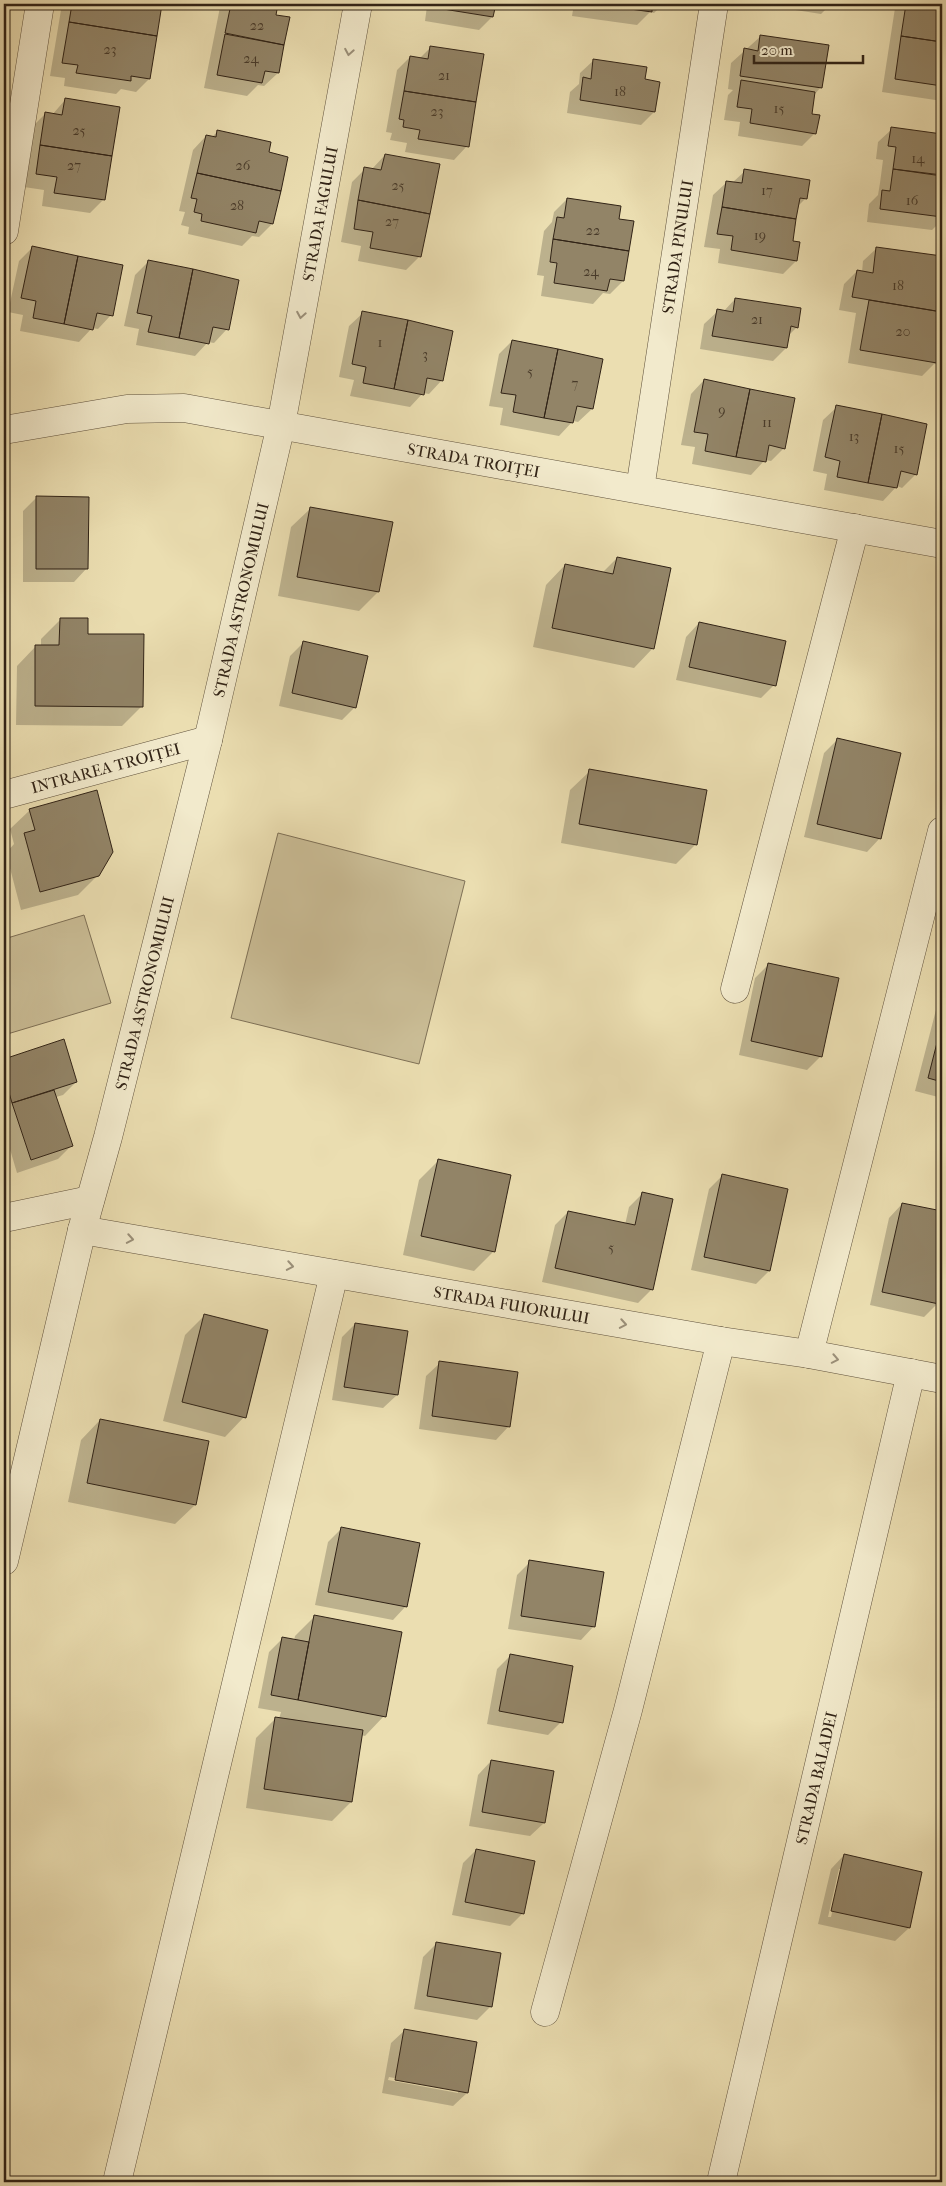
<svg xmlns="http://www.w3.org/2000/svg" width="946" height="2186" font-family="'IM FELL French Canon',serif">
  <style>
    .green { fill: #cbbe97; stroke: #7e7056 }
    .shadow { fill: #0003; fill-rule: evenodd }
    .building { fill: #928467; stroke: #312316 }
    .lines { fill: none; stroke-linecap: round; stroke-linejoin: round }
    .minor-casing { stroke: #60523d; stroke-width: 29 }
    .minor { stroke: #f2eacc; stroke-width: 28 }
    .oneway { stroke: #9b907a }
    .labels { text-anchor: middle; stroke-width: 4; stroke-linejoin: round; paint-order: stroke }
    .number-label { font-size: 14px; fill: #493b2a }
    .street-label { font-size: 16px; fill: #312316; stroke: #f2eacc }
  </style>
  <rect width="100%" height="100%" fill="#ebdeb1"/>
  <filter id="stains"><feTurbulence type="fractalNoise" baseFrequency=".004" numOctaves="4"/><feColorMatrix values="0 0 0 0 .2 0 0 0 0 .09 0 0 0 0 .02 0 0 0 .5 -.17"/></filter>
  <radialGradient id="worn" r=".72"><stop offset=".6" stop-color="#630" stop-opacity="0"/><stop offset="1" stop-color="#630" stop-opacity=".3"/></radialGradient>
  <path class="green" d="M278 833 465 881 419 1064 231 1018Z
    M84 915 111 1003 4 1035V939Z"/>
  <path class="shadow" d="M62 4H161L149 79 136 92 121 89 116 94 64 86 65 78 50 76Z
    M223 4H277L274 16 288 18 278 73 264 86 258 85 247 96 204 88 220 7Z
    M412 4H494L492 17 479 30 425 21 427 6Z
    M574 4H663L654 13 650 12 637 25 572 16Z
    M757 4H831L821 14Z
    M899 4H942V101L882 92 895 8Z
    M761 36 821 87 814 95 811 115 815 133 802 146 738 136 740 122 724 120 728 95 733 90 728 89 731 63Z
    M431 47 467 146 454 160 405 152 407 143 390 140 392 133 386 132 397 70 410 57 419 59Z
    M594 60 654 112 641 125 567 113 570 92 579 84 580 73Z
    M65 100 119 108 103 200 90 213 42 206 44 190 24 187 32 127 45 114 52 115Z
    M892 129 942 135V220L932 230 867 222 869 204 878 195 880 183 883 160 876 159 878 142Z
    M218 131 267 153 272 224 259 237 252 236 242 246 188 234 189 227 181 225 185 212 179 211 193 150 206 136 211 138Z
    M385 155 438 165 419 257 406 270 358 261 361 246 341 242 352 182 365 169H372Z
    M745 171 806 198 797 207 792 242 796 261 783 274 718 263 720 249 704 247 713 195 727 182 732 183Z
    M567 199 617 220 623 281 610 294 603 293 593 304 541 296 544 276 537 275 544 231 552 222 554 212Z
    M32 248 111 315 98 329 92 328 79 342 20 331 23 315 8 312 19 261Z
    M877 248 942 257V365L934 364 922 376 848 363 856 313 839 310 844 284 857 271 862 272 863 261Z
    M148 262 227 329 214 343 208 342 195 356 136 345 139 329 124 326 135 275Z
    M735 299 797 327 788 336 786 348 773 361 700 349 704 324 718 311 723 312Z
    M363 313 442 380 429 394 423 393 410 407 350 396 354 380 339 377 349 326Z
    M512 341 592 409 578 422 573 421 559 436 500 425 503 408 489 406 499 354Z
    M704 380 784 448 771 461 765 460 751 475 692 464 695 447 681 445 691 394Z
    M837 407 916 474 902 488 897 486 883 501 824 490 827 474 813 471 823 420Z
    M37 497 87 568 74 582H23V511Z
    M311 508 392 523 378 592 359 611 278 596 291 527Z
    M617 558 653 648 634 668 533 647 546 585 565 565 602 573Z
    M60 620 87 635 142 706 122 726 16 725 17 666 36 646H41V639Z
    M699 623 774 685 761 698 676 680 686 637Z
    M304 642 355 707 342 720 279 706 290 656Z
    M837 740 880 838 867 852 804 837 824 753Z
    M590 771 696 844 676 864 561 843 570 790Z
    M30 810 98 875 78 895 21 910 6 853 14 844 10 829Z
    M769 964 821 1056 807 1070 739 1055 755 978Z
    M942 1001V1098L915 1091 937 1006Z
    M63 1041 76 1082 63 1095 56 1097 71 1146 58 1159 17 1173 4 1129V1061Z
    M438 1161 494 1251 474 1271 403 1255 419 1180Z
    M722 1176 787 1190 769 1271 756 1284 691 1270 709 1189Z
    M643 1193 652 1289 638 1303 542 1282 555 1225 568 1212 625 1225 629 1207Z
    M902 1204 942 1212V1281L938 1303 924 1317 870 1305 889 1218Z
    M204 1316 244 1417 225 1437 163 1421 185 1335Z
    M355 1324 397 1395 383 1408 332 1400 342 1337Z
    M440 1363 509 1426 496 1440 419 1429 426 1376Z
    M100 1420 195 1505 175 1524 68 1502 81 1440Z
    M341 1529 406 1606 393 1620 315 1605 328 1542Z
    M530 1562 594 1626 581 1640 508 1629 517 1575Z
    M315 1616 384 1716 365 1736 361 1735 351 1802 332 1821 246 1808 256 1738 276 1718 279 1719 281 1712 258 1708 269 1652 283 1638 294 1641 295 1636Z
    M510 1656 561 1722 548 1735 487 1724 497 1669Z
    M491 1761 544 1823 530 1836 469 1826 478 1775Z
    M476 1850 523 1913 510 1926 452 1915 463 1863Z
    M844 1855 921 1872 909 1928 895 1941 818 1924 831 1869ZM839 1869H842L831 1917H828Z
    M437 1943 491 2006 477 2020 414 2009 423 1957Z
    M405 2030 467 2093 453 2106 382 2093 391 2043ZM389 2077 458 2090V2093L388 2080Z"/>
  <path class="building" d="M72 4H162L157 36 69 22Z
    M231 4H278L276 15 290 17 284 45 225 33Z
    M438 4H496L493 17 437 8Z
    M594 4H652V12Z
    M906 4H942V42L901 36Z
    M69 22 157 36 150 79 131 76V81L76 73 78 65 62 63Z
    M225 34 284 45 279 73 265 71 262 83 217 75Z
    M760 35 829 45 822 88 740 76 744 48 758 51Z
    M901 36 942 42V86L895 79Z
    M430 46 484 54 476 102 404 91 410 56 428 59Z
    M593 59 647 67 645 79 660 82 655 112 580 100 583 77 591 79Z
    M741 80 815 92 812 114 820 115 816 134 750 123 752 109 737 107Z
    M404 91 476 102 469 147 418 139 420 130 403 127 404 120 399 119Z
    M65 98 120 107 112 156 40 145 45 112 62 115Z
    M891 127 942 134V175L893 169 896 147 888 146Z
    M217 130 271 142 269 152 288 157 281 191 197 173 206 135 216 137Z
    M40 145 112 156 105 200 54 193 57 177 36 174Z
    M385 154 440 164 430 214 358 200 364 167 381 170Z
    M744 169 810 180 807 199 800 198 796 219 722 207 726 181 742 183Z
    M893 169 942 176V217L880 209 882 190 890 191Z
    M197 173 281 191 273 224 259 221 256 233 201 221 202 214 194 212 197 199 191 198Z
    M567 198 621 206 619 219 634 221 629 251 553 239 557 217 564 218Z
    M358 200 430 214 421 257 370 248 373 232 354 229Z
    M722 207 796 219 793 241 800 242 797 261 731 250 733 236 717 234Z
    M553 239 629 251 624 281 610 279 607 291 554 283 557 263 550 262Z
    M32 246 78 256 64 324 33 318 36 301 21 298Z
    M876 247 942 256V312L852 297 857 270 873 273Z
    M78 256 123 265 113 316 97 313 93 330 64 324Z
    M148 260 193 269 179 338 148 332 152 316 137 313Z
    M193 269 239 280 229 330 213 327 209 344 179 338Z
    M735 298 801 308 798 328 791 326 787 348 712 336 717 309 733 312Z
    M869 300 942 312V351L939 350 937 363 860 350Z
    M362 311 408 320 394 389 363 383 366 367 352 364Z
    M408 320 453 331 443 381 427 378 424 395 394 389Z
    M512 340 558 349 544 418 513 412 516 395 501 393Z
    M558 349 603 359 593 409 577 406 573 423 544 418Z
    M704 379 750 389 736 457 705 451 708 434 694 432Z
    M750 389 795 398 785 449 769 445 766 462 736 457Z
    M836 405 882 414 868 483 837 477 840 461 825 457Z
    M882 414 927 424 917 475 901 471 897 488 868 483Z
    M36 496 89 497 88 569H36Z
    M310 507 393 522 379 592 297 577Z
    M617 557 671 568 654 649 552 628 565 564 613 574Z
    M60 618H88V634H144L143 707 35 706V645H59Z
    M699 622 786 641 776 686 689 667Z
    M303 641 368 656 356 708 292 693Z
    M837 738 901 753 881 839 817 824Z
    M589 769 707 790 697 845 579 824Z
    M97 790 113 852 99 876 40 892 24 833 35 830 29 809Z
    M768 963 839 978 822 1057 751 1041Z
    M942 1023V1082L928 1078Z
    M64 1039 77 1082 12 1103 4 1075V1059Z
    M54 1090 73 1146 31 1160 12 1103Z
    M438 1159 511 1175 495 1252 421 1236Z
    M722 1174 788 1189 770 1271 704 1257Z
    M642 1192 673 1199 653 1290 555 1268 568 1211 635 1225Z
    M902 1203 942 1211V1287L939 1304 882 1292Z
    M204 1314 268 1330 246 1418 182 1402Z
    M355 1323 408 1331 398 1395 344 1387Z
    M439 1361 518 1372 510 1427 432 1416Z
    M100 1419 209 1441 196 1505 87 1483Z
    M341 1527 420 1543 407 1607 328 1592Z
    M529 1560 604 1572 595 1627 521 1616Z
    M314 1615 402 1632 386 1717 298 1700Z
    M282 1637 309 1642 298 1700 271 1695Z
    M510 1654 573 1666 563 1723 499 1711Z
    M275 1717 363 1730 352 1802 264 1789Z
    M491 1760 554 1771 545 1823 482 1812Z
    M476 1849 535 1861 524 1914 465 1902Z
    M844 1854 922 1872 910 1928 831 1911Z
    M436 1942 501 1953 492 2007 427 1996Z
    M404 2029 477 2042 468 2093 395 2080Z"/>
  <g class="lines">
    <defs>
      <g id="minor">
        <path d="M4 231 40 4"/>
        <path id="s1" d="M4 430 127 409 184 408 942 544"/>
        <path id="s2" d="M640 489 714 4"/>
        <path id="s3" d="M4 795 208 740"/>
        <path d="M735 989 855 528"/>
        <path d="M4 1218 90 1200"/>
        <path id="s4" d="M82 1230 721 1341 809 1354 942 1379"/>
        <path d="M809 1354 942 831"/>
        <path id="s5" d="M4 1561 82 1230 108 1137 208 740 281 425 358 4"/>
        <path d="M545 2012 628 1710 721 1341"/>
        <path d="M117 2182 334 1274"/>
        <path id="s6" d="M721 2182 911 1373"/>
      </g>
    </defs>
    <use href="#minor" class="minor-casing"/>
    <use href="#minor" class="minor"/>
  </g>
  <defs><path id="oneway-chevron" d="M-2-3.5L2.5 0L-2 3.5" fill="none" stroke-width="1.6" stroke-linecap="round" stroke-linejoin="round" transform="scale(1.25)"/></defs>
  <g class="oneway">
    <use href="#oneway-chevron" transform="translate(349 52) rotate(100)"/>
    <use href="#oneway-chevron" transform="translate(301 315) rotate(100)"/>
    <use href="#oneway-chevron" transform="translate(130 1239) rotate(10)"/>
    <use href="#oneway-chevron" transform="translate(290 1266) rotate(10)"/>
    <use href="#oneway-chevron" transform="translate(623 1324) rotate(10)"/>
    <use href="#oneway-chevron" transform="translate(835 1359) rotate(11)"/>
  </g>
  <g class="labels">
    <g class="number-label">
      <text x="257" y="30">22</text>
      <text x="110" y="54">23</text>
      <text x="251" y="63">24</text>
      <text x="444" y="80">21</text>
      <text x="620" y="96">18</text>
      <text x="779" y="113">15</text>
      <text x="437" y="116">23</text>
      <text x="79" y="135">25</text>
      <text x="918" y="163">14</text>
      <text x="74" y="170">27</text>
      <text x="243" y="170">26</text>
      <text x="398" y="190">25</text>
      <text x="767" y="195">17</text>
      <text x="912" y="205">16</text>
      <text x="237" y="210">28</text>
      <text x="392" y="226">27</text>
      <text x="593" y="235">22</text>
      <text x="760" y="240">19</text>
      <text x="591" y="276">24</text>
      <text x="898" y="290">18</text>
      <text x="757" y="324">21</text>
      <text x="903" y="336">20</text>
      <text x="380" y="347">1</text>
      <text x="425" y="359">3</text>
      <text x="530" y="376">5</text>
      <text x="575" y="388">7</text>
      <text x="722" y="415">9</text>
      <text x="767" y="427">11</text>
      <text x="854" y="441">13</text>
      <text x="899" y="453">15</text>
      <text x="611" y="1252">5</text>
    </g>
    <g class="street-label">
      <text dy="6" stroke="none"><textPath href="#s5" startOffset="1384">STRADA FAGULUI</textPath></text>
      <text dy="6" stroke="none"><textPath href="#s2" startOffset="245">STRADA PINULUI</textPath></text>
      <text dy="6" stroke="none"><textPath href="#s1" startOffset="476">STRADA TROIȚEI</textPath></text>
      <text dy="6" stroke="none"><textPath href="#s5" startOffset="990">STRADA ASTRONOMULUI</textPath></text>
      <text dy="6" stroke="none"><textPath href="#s3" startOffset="105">INTRAREA TROIȚEI</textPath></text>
      <text dy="6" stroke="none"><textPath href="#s5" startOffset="585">STRADA ASTRONOMULUI</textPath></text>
      <text dy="6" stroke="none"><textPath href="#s4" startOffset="436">STRADA FUIORULUI</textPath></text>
      <text dy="6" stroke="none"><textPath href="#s6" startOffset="415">STRADA BALADEI</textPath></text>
    </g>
  </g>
  <rect width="946" height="2186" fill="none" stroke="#ebdeb1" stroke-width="20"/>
  <rect x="5" y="5" width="936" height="2176" fill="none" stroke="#312316" stroke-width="2.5"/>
  <rect x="10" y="10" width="926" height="2166" fill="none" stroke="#312316"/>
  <path d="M754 55v8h109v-8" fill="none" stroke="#312316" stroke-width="2.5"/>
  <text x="761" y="55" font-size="15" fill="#312316" stroke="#f2eacc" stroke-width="4" paint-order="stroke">20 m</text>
  <rect width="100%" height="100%" filter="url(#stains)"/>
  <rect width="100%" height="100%" fill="url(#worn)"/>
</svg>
